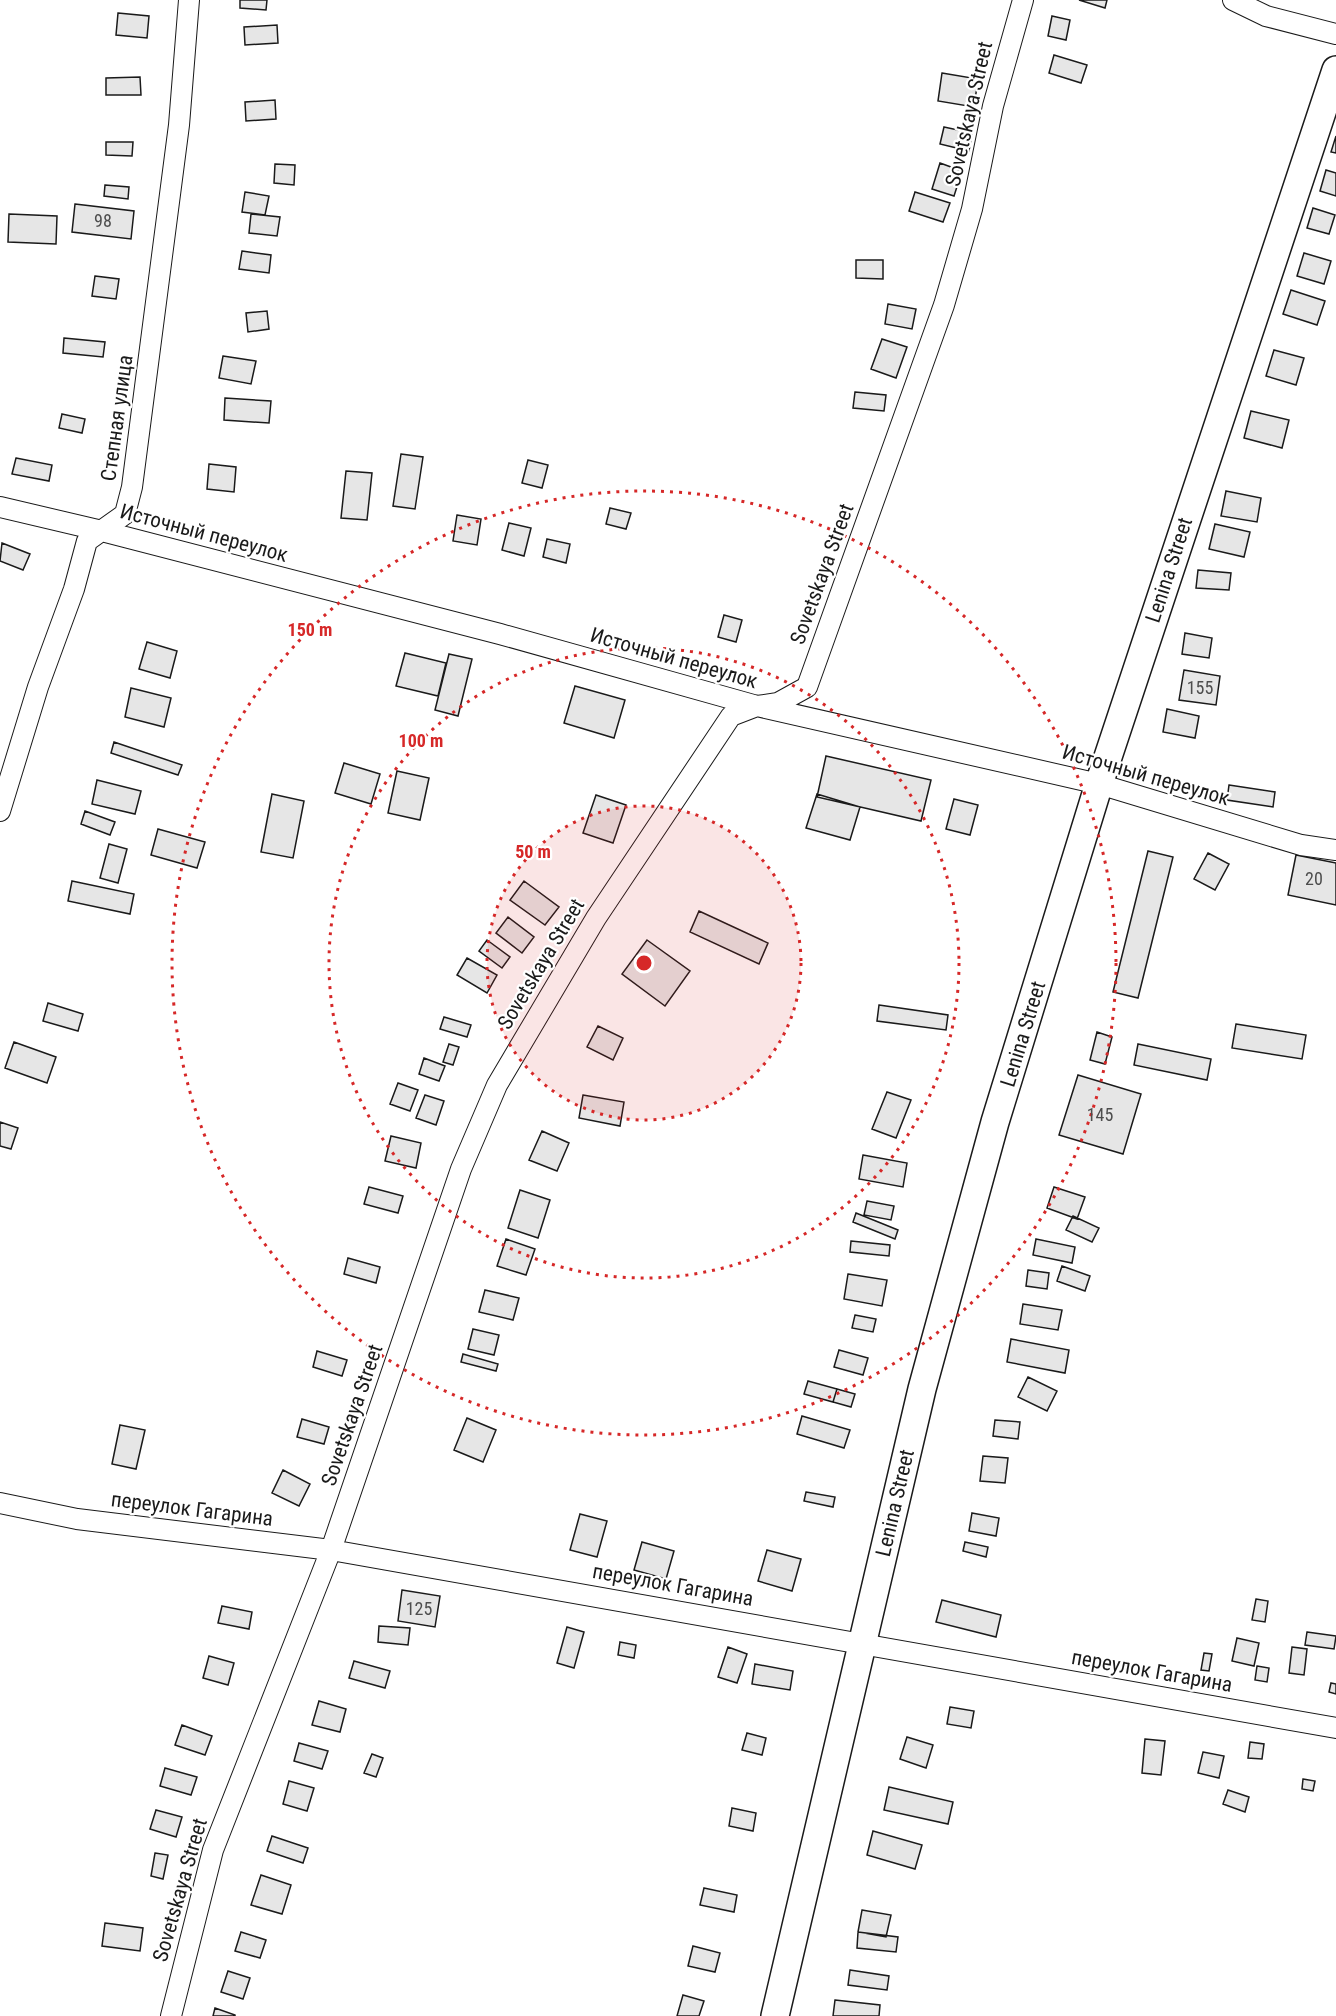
<svg xmlns="http://www.w3.org/2000/svg" width="1336" height="2016" font-family="'Roboto Condensed',sans-serif">
  <style>
    .building { fill: #e6e6e6; stroke: #1a1a1a; stroke-width: 1.5 }
    .lines { fill: none; stroke-linecap: round; stroke-linejoin: round }
    .street-casing { stroke: #1a1a1a; stroke-width: 22 }
    .secondary-casing { stroke: #1a1a1a; stroke-width: 30 }
    .street { stroke: #fff; stroke-width: 20 }
    .secondary { stroke: #fff; stroke-width: 27 }
    .ring { fill: none; stroke: #d62828; stroke-width: 3; stroke-dasharray: 3 6 }
    .labels { text-anchor: middle; stroke-width: 4.5; stroke-linejoin: round; paint-order: stroke }
    .number-label { font-size: 18px; fill: #4d4d4d }
    .street-label { font-size: 21px; fill: #1a1a1a; stroke: #fff }
    .centre { fill: #d62828; stroke: #fff; stroke-width: 3 }
    .ring-label { font-size: 18px; text-anchor: middle; font-weight: bold; fill: #d62828; stroke: #fff; stroke-width: 4.5; stroke-linejoin: round; paint-order: stroke }
  </style>
  <rect width="100%" height="100%" fill="#fff"/>
  <path class="building" d="M240 0H267L266 10 240 8Z
    M1079 0H1107L1105 8Z
    M118 13 149 16 147 38 116 35Z
    M1052 16 1070 20 1066 40 1048 36Z
    M277 25 278 43 245 45 244 27Z
    M1054 55 1087 65 1081 83 1049 73Z
    M942 73 978 79 974 107 938 101Z
    M140 77 141 95H106V78Z
    M275 100 276 119 246 121 245 102Z
    M944 127 972 133 969 151 940 144Z
    M1336 136V153L1331 152Z
    M106 142H133L132 156 106 155Z
    M940 163 962 171 954 196 932 189Z
    M275 164 295 165 294 185 274 183Z
    M1326 170 1336 173V196L1320 191Z
    M105 185 129 187 128 199 104 196Z
    M245 192 269 196 265 215 242 212Z
    M915 192 950 203 943 222 909 211Z
    M75 204 134 211 131 239 72 232Z
    M1313 208 1335 215 1329 234 1307 228Z
    M9 214 57 216 56 244 8 242Z
    M251 214 280 217 277 236 249 233Z
    M242 251 271 255 269 273 239 269Z
    M1304 253 1331 261 1324 284 1297 276Z
    M856 260H883V279L856 278Z
    M95 276 119 279 116 299 92 296Z
    M1291 290 1325 301 1317 325 1283 314Z
    M888 304 916 309 912 329 885 324Z
    M267 311 269 329 248 332 246 313Z
    M64 338 105 342 103 357 63 353Z
    M882 339 907 347 896 378 871 369Z
    M1274 350 1304 358 1296 385 1266 376Z
    M223 356 256 361 251 384 219 378Z
    M855 392 886 395 884 411 853 408Z
    M225 398 271 401 269 423 224 420Z
    M1251 411 1289 420 1282 448 1244 438Z
    M62 414 85 419 82 433 59 428Z
    M401 454 423 457 415 509 393 506Z
    M16 458 52 465 49 481 12 474Z
    M528 460 548 465 542 488 522 483Z
    M209 464 236 467 234 492 207 489Z
    M346 471 372 473 367 520 341 518Z
    M1226 491 1261 498 1257 522 1221 516Z
    M610 508 631 513 626 529 606 524Z
    M457 515 481 519 477 545 453 541Z
    M509 523 531 528 524 556 502 550Z
    M1215 524 1250 532 1244 557 1209 549Z
    M547 539 570 544 566 563 543 557Z
    M2 543 30 554 23 570 0 561Z
    M1198 570 1231 573 1229 590 1196 588Z
    M724 615 742 620 736 642 718 637Z
    M1185 633 1212 638 1209 658 1182 654Z
    M147 642 177 651 170 678 139 669Z
    M405 653 446 663 438 696 396 686Z
    M449 654 472 659 458 716 435 710Z
    M1184 670 1220 676 1216 705 1179 700Z
    M575 686 625 700 614 738 564 723Z
    M131 688 171 698 164 727 125 717Z
    M1167 709 1199 716 1195 738 1163 732Z
    M114 742 182 765 178 775 111 753Z
    M826 756 931 780 921 821 817 797Z
    M344 763 380 774 371 804 335 793Z
    M397 771 429 778 420 820 388 813Z
    M97 780 141 791 135 814 92 804Z
    M1229 785 1275 792 1273 807 1227 800Z
    M272 794 304 801 293 858 261 852Z
    M817 794 860 807 850 840 806 828Z
    M596 795 626 805 613 843 583 833Z
    M954 799 978 805 970 835 946 829Z
    M85 811 115 822 110 835 81 824Z
    M158 829 205 842 197 868 151 855Z
    M109 844 127 849 118 883 100 878Z
    M1148 851 1173 857 1138 998 1113 992Z
    M1208 853 1229 864 1215 890 1194 879Z
    M1296 855 1336 863V905L1288 895Z
    M72 881 134 894 130 914 68 901Z
    M524 881 559 907 545 925 510 900Z
    M699 911 768 943 759 964 690 932Z
    M508 917 534 937 522 953 496 933Z
    M487 940 510 957 502 968 479 951Z
    M647 940 690 971 665 1006 622 974Z
    M467 958 497 975 487 993 457 975Z
    M48 1003 83 1014 78 1031 43 1021Z
    M879 1005 948 1015 946 1030 877 1021Z
    M444 1017 471 1025 467 1037 440 1029Z
    M1236 1024 1306 1035 1302 1059 1232 1048Z
    M598 1026 623 1038 613 1060 587 1047Z
    M1097 1032 1112 1037 1105 1064 1090 1060Z
    M14 1042 56 1057 47 1083 5 1068Z
    M449 1044 459 1047 453 1065 443 1062Z
    M1138 1044 1211 1059 1207 1080 1134 1065Z
    M424 1058 445 1066 439 1081 419 1074Z
    M1078 1075 1141 1094 1123 1154 1059 1135Z
    M398 1083 418 1090 410 1111 390 1104Z
    M887 1092 911 1100 896 1138 872 1129Z
    M425 1095 444 1101 436 1125 416 1118Z
    M583 1095 624 1102 620 1126 579 1118Z
    M0 1122 18 1128 11 1149 0 1146Z
    M542 1131 569 1143 557 1171 529 1160Z
    M391 1136 421 1143 416 1168 385 1161Z
    M863 1155 907 1163 903 1187 859 1179Z
    M369 1187 403 1196 398 1213 364 1204Z
    M1054 1187 1085 1197 1077 1219 1047 1208Z
    M520 1190 550 1200 538 1238 508 1228Z
    M867 1201 894 1206 891 1220 864 1215Z
    M856 1213 898 1230 895 1239 853 1222Z
    M1073 1216 1099 1228 1092 1242 1066 1230Z
    M506 1239 535 1249 526 1275 497 1266Z
    M1036 1239 1075 1247 1072 1263 1033 1255Z
    M851 1241 890 1245 889 1256 850 1252Z
    M348 1258 380 1267 376 1283 344 1274Z
    M1062 1266 1090 1276 1085 1291 1057 1281Z
    M1028 1270 1049 1273 1047 1289 1026 1286Z
    M848 1274 887 1280 882 1306 844 1299Z
    M485 1290 519 1298 513 1320 479 1312Z
    M1023 1304 1062 1310 1058 1330 1020 1324Z
    M855 1315 876 1319 873 1332 852 1328Z
    M473 1329 499 1335 494 1355 468 1349Z
    M1011 1339 1069 1350 1065 1373 1007 1362Z
    M839 1350 868 1358 863 1375 834 1367Z
    M317 1351 347 1360 342 1376 313 1367Z
    M463 1354 498 1364 496 1371 461 1362Z
    M1028 1377 1057 1391 1047 1411 1018 1397Z
    M808 1381 837 1389 833 1402 804 1394Z
    M837 1389 855 1394 851 1407 833 1402Z
    M802 1416 850 1430 844 1448 797 1434Z
    M467 1418 496 1430 483 1462 454 1450Z
    M302 1419 329 1427 324 1444 297 1437Z
    M995 1420 1020 1422 1018 1439 993 1436Z
    M120 1425 145 1430 136 1469 112 1464Z
    M983 1456 1008 1458 1005 1483 980 1481Z
    M283 1470 310 1484 299 1506 272 1493Z
    M806 1492 835 1497 833 1507 804 1501Z
    M972 1513 999 1518 996 1536 969 1531Z
    M580 1514 607 1521 597 1557 570 1550Z
    M642 1542 674 1551 666 1579 634 1570Z
    M965 1542 988 1547 986 1557 963 1551Z
    M767 1550 801 1559 792 1591 758 1581Z
    M402 1590 440 1596 435 1627 398 1621Z
    M1256 1599 1268 1601 1265 1622 1252 1620Z
    M942 1600 1001 1615 996 1637 936 1622Z
    M222 1606 252 1612 249 1629 218 1623Z
    M379 1626 410 1628 408 1645 378 1642Z
    M567 1627 584 1632 574 1668 557 1663Z
    M1307 1632 1336 1636 1334 1649 1305 1645Z
    M1237 1638 1259 1643 1254 1666 1232 1661Z
    M620 1642 636 1645 634 1658 618 1655Z
    M728 1647 747 1654 737 1683 718 1677Z
    M1292 1647 1307 1649 1304 1675 1289 1673Z
    M1204 1653 1212 1654 1209 1671 1201 1670Z
    M209 1656 234 1663 228 1685 203 1678Z
    M354 1661 390 1671 385 1688 349 1678Z
    M755 1664 793 1671 790 1690 752 1684Z
    M1257 1666 1269 1668 1267 1682 1255 1680Z
    M1331 1683 1336 1684V1694L1329 1692Z
    M319 1701 346 1709 340 1732 312 1725Z
    M950 1707 974 1711 971 1728 947 1724Z
    M182 1725 212 1736 205 1755 175 1745Z
    M747 1733 766 1738 762 1755 742 1750Z
    M907 1737 933 1745 926 1768 900 1759Z
    M1145 1739 1165 1741 1161 1775 1142 1773Z
    M1250 1742 1264 1744 1262 1759 1248 1758Z
    M299 1743 328 1751 322 1769 294 1761Z
    M1203 1752 1224 1756 1219 1778 1198 1773Z
    M372 1754 383 1758 376 1777 364 1773Z
    M165 1768 197 1777 191 1795 160 1786Z
    M1303 1779 1315 1781 1313 1791 1302 1789Z
    M289 1781 314 1788 307 1811 283 1804Z
    M889 1787 953 1802 948 1824 884 1810Z
    M1228 1790 1249 1797 1245 1812 1223 1804Z
    M732 1808 756 1813 753 1831 729 1826Z
    M156 1810 182 1817 176 1837 150 1829Z
    M873 1831 922 1845 915 1869 867 1855Z
    M272 1836 308 1848 303 1863 267 1851Z
    M155 1853 168 1855 163 1879 151 1876Z
    M261 1875 291 1885 282 1914 251 1905Z
    M704 1888 737 1895 734 1912 700 1905Z
    M862 1910 891 1915 886 1937 858 1932Z
    M105 1923 143 1928 140 1951 102 1946Z
    M241 1932 266 1940 260 1958 235 1951Z
    M858 1932 898 1937 896 1952 857 1948Z
    M693 1946 720 1953 715 1972 688 1966Z
    M850 1970 889 1976 887 1990 848 1985Z
    M228 1971 250 1978 243 1999 221 1992Z
    M683 1995 704 2001 699 2016H677Z
    M835 2000 880 2005 879 2016H833Z
    M215 2008 235 2015V2016H213Z"/>
  <g class="lines">
    <defs>
      <path id="street" d="M1233 0 1266 16 1336 34
        M0 507 102 531 500 634 757 706 1099 784 1301 845 1336 850
        M0 811 38 687 74 589 87 541 125 514 132 487 179 125 189 0
        M0 1503 77 1519 331 1550 1336 1728
        M171 2016 213 1850 331 1550 461 1169 497 1085 596 918 731 716 757 706 778 703 807 687 944 305 972 209 993 106 1023 0"/>
      <path id="secondary" d="M775 2016 922 1389 995 1122 1099 784 1336 70"/>
    </defs>
    <use href="#street" class="street-casing"/>
    <use href="#secondary" class="secondary-casing"/>
    <use href="#street" class="street"/>
    <use href="#secondary" class="secondary"/>
  </g>
  <circle cx="644" cy="963" r="157" fill="#d62828" fill-opacity=".12"/>
  <g class="ring">
    <circle cx="644" cy="963" r="157"/>
    <circle cx="644" cy="963" r="315"/>
    <circle cx="644" cy="963" r="472"/>
  </g>
  <g class="labels">
    <g class="number-label">
      <text x="103" y="227">98</text>
      <text x="1200" y="694">155</text>
      <text x="1314" y="885">20</text>
      <text x="1100" y="1121">145</text>
      <text x="419" y="1615">125</text>
    </g>
    <g class="street-label">
      <text transform="translate(969 114) rotate(-77)" y="7">Sovetskaya Street</text>
      <text transform="translate(117 418) rotate(-82)" y="7">Степная улица</text>
      <text transform="translate(204 533) rotate(15)" y="7">Источный переулок</text>
      <text transform="translate(1169 570) rotate(-72)" y="7">Lenina Street</text>
      <text transform="translate(822 574) rotate(-70)" y="7">Sovetskaya Street</text>
      <text transform="translate(674 658) rotate(16)" y="7">Источный переулок</text>
      <text transform="translate(1146 775) rotate(16)" y="7">Источный переулок</text>
      <text transform="translate(541 964) rotate(-59)" y="7">Sovetskaya Street</text>
      <text transform="translate(1023 1034) rotate(-73)" y="7">Lenina Street</text>
      <text transform="translate(352 1415) rotate(-71)" y="7">Sovetskaya Street</text>
      <text transform="translate(895 1503) rotate(-77)" y="7">Lenina Street</text>
      <text transform="translate(192 1509) rotate(7)" y="7">переулок Гагарина</text>
      <text transform="translate(673 1585) rotate(10)" y="7">переулок Гагарина</text>
      <text transform="translate(1152 1671) rotate(10)" y="7">переулок Гагарина</text>
      <text transform="translate(180 1890) rotate(-74)" y="7">Sovetskaya Street</text>
    </g>
  </g>
  <circle cx="644" cy="963" r="9" class="centre"/>
  <g class="ring-label">
    <text x="310" y="636">150 m</text>
    <text x="421" y="747">100 m</text>
    <text x="533" y="858">50 m</text>
  </g>
</svg>
